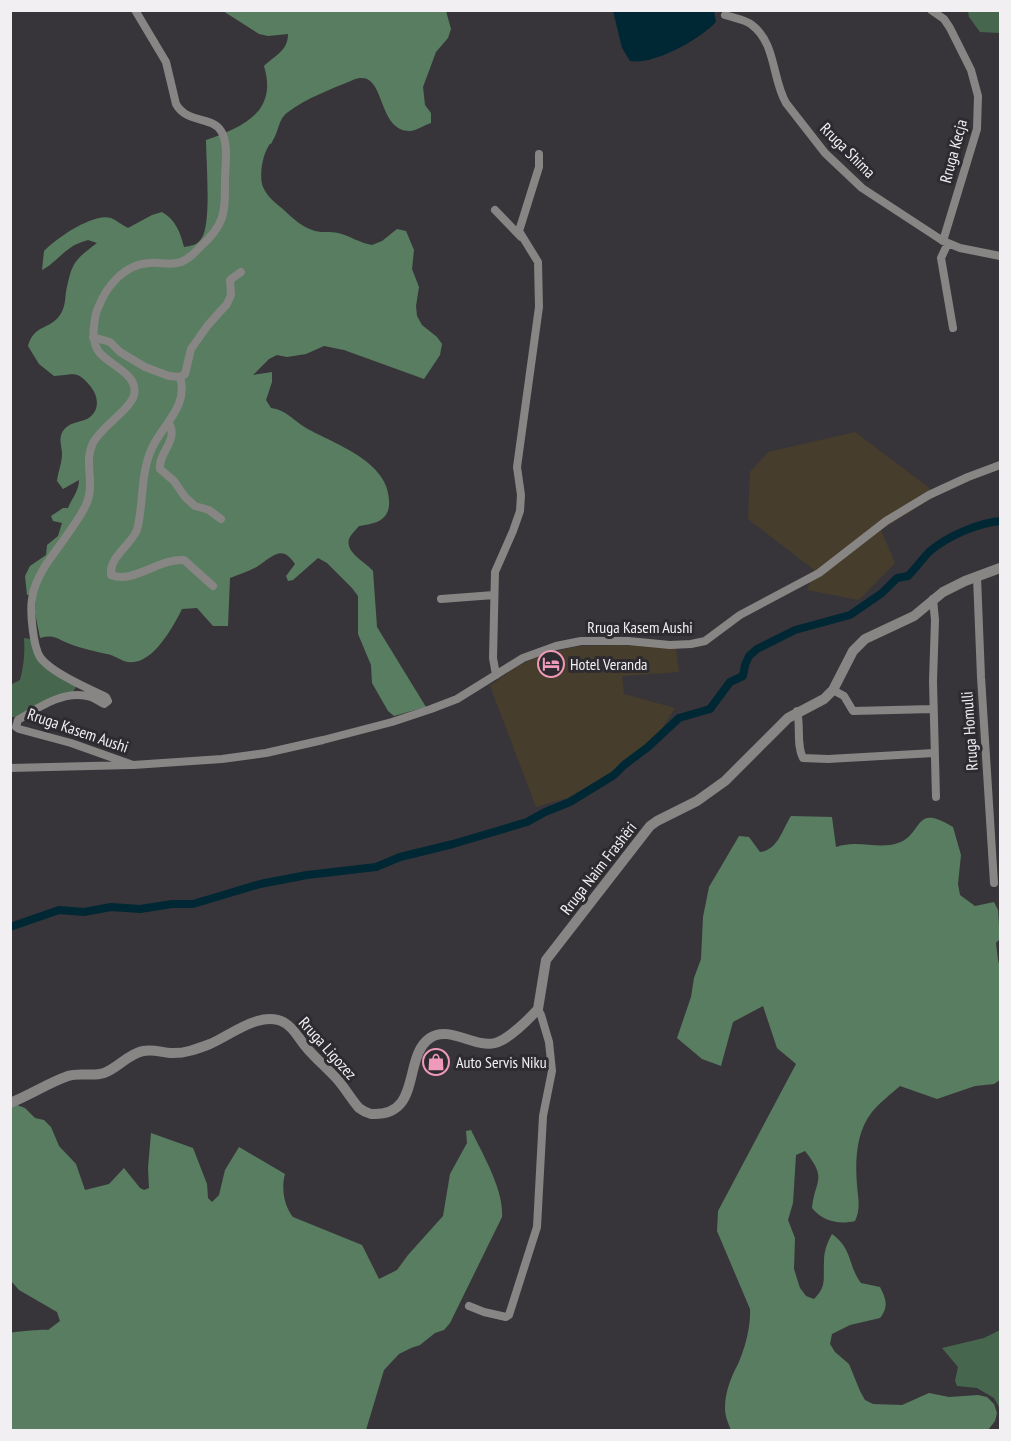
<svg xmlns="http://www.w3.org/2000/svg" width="1011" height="1441" font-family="'PT Sans Narrow',sans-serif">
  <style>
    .commercial { fill: #463d2c }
    .green { fill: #46674d }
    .forest { fill: #597d61 }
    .water { fill: #002834 }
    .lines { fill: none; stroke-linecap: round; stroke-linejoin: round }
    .canal { stroke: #002834; stroke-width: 8 }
    .minor { stroke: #888684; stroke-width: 8 }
    .tertiary { stroke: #888684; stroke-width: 10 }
    .labels { text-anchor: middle; stroke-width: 6; stroke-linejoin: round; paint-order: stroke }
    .street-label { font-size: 16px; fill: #f1eff2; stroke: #2e2b30 }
    .poi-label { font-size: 16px; fill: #f1eff2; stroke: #2e2b30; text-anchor: start }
  </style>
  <rect width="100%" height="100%" fill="#38353a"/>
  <path class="commercial" d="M855 432 928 487 934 497 881 530 895 563 859 600 807 590 814 570 748 519 750 472 768 452Z
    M621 645 676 648 679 672 622 676 624 694 675 708 659 733 611 773 567 798 536 807 490 686 516 667 543 654 579 646Z"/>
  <path class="green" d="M968 11H1000V33L980 32 969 17Z
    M24 638 36 640V650L77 685 73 692 17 717H11L10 685 20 680C24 665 25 653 24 638Z
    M1000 1330V1409L994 1398 977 1388 957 1386 955 1381 958 1367 942 1348 984 1338Z"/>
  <path class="forest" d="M223 11H446L451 29 448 38 436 52 423 87 425 105 431 113V123C424 125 416 131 410 131 375 131 387 66 353 80 331 89 307 98 288 112 278 119 279 131 273 140 270 147 271 141 268 147 262 157 259 177 263 187 267 197 277 204 285 211 293 219 304 228 315 231 323 233 331 231 338 233 350 236 360 243 372 245L382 241 397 229 406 231 414 250 412 269 419 287 416 306 417 316 422 325 437 337 442 344 440 355 424 379 344 350 324 346 306 354 287 357 277 355 269 359 253 375 272 372V382L266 400 271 408C286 410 293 420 306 428 336 445 392 462 389 505 388 522 372 524 359 526 356 530 351 534 349 539 345 553 366 562 373 571L377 627 426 707 394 716 388 711 372 683 371 665 358 634V596L352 588 327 563 318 558 293 580 288 581 286 576 295 564C282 544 273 556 258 566 250 571 239 574 230 578L228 626H213L197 608 182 609C173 627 152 666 128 662 121 661 114 655 107 654 94 651 83 649 70 644 56 639 56 634 40 638L35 613 36 594 27 595 25 576 30 566 46 555 47 545 58 536 62 523 53 521 51 516 63 508H68C72 498 79 491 79 480L63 489 57 481C58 472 62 463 62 454 62 446 58 439 63 431 69 422 78 423 87 419 100 412 99 397 91 387 77 369 73 375 54 376L39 364 28 346C34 324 50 330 60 315 65 308 65 300 66 292 72 263 73 261 97 243L88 240C82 242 75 244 70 248 60 255 52 265 42 270L44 251C55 239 94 212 111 218 116 220 122 225 128 228L152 215 162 212C176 220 180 232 184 247 191 246 197 245 201 239 212 227 206 159 206 140 243 127 278 112 264 66 275 55 288 51 288 34L268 36 259 34Z
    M791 816 832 817 836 847C858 839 878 850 898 843 924 834 913 802 953 827L961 855 958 884 960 895 975 906 994 902 998 910 1000 939 996 943 998 960 1000 967V1080L994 1084 975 1086 937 1099 900 1086C891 1094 879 1103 872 1112 856 1132 855 1161 857 1185 858 1198 861 1209 855 1221 838 1225 823 1221 812 1208 815 1179 828 1180 805 1151L796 1155 793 1203 788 1220 795 1238 794 1269 800 1288 806 1296 814 1299C827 1286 823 1279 824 1262 824 1251 827 1243 832 1234 853 1249 848 1266 861 1283L880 1287C886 1299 889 1306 880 1318L850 1325 832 1334 830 1344 835 1352 849 1364 860 1391 865 1400 873 1404 902 1405 929 1393 949 1397 978 1395 987 1397 994 1404 997 1413 995 1421 988 1430H731C728 1423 725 1416 725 1408 725 1392 731 1377 738 1364 745 1349 751 1326 750 1309L717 1231 718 1211 796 1064 777 1048 763 1006 733 1022 721 1066 702 1059 677 1038 691 997 694 978 701 959 703 917 709 887 739 836 749 837 760 852C778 850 782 830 791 816Z
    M17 1105 25 1108 35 1118 44 1120 51 1127 59 1146 76 1164 85 1190 109 1184 124 1168 140 1188 144 1190 149 1188 148 1168 151 1133 193 1148 207 1184 208 1198 212 1202 219 1195 225 1170 239 1147 285 1174C281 1188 284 1206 293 1217L362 1245 379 1279 397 1270 408 1255 443 1216 450 1174 467 1143 466 1131 471 1130C483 1155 504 1190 502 1217L450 1323 444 1330 435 1333 420 1345 411 1348 399 1354 384 1370 366 1430H11L10 1333C14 1332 44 1329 48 1330L60 1321 57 1312 19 1290 11 1281 10 1108Z"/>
  <path class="water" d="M613 11H714L716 22C699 40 654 65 630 61L622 48Z"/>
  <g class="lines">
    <path class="canal" d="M10 927 59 910 84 912 111 907 140 909 172 904H193L260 884 307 875 376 867 400 857 453 844 527 822 545 812 570 802 614 775 624 765 648 747 679 718 710 709 730 682 743 676 745 665 749 656 757 649 795 630 850 615 882 593 897 578 908 576C916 568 922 559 930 551 948 536 978 523 1000 521"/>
    <path class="minor" d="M135 10 166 62 176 104C187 124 212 116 221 131 229 143 225 166 225 180 225 214 225 225 199 248 194 254 188 259 181 262 170 266 160 262 150 263 124 264 106 287 98 308 95 314 95 320 94 326 93 335 93 344 99 352 109 365 139 374 134 395 131 409 101 427 93 443 83 463 96 483 86 505 75 527 58 546 45 566 39 576 33 588 32 599 30 612 33 646 40 657 50 672 89 689 106 697L108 701 104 704C100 702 96 699 91 697 65 689 39 707 18 720L16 727 19 729 71 743 133 765 222 759 266 753 323 740 392 722 431 709 457 699 523 658 556 646 581 641H628L670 645 691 644 705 641 740 615 819 573 886 521 929 495 968 477 1000 465
      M931 10 944 19 950 28 971 70 978 96 977 129 943 241
      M725 15C734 18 745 19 752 25 776 43 772 79 786 103L825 153 862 188 943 241 960 248 1000 256
      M495 210 521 237
      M948 243 941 258 953 328
      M93 337 110 342 120 352 145 367 169 376 180 377C189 406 163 424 152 448 140 474 144 503 137 530 130 546 109 557 111 575 133 584 160 558 184 560L213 586
      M180 377 185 374 191 349 208 325 227 304 231 295 230 280 241 272
      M169 423C179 441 158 452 160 469L174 481 185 497 195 506 209 510 221 519
      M977 577 981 677 994 883
      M441 599 494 595
      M933 599 935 620 933 681 936 797
      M496 675 493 658 495 572 513 531 520 511 521 495 517 467 539 307 538 262 519 231 539 167V154
      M833 690 844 696 853 711 933 709
      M797 711C801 726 796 745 803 758L828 759 934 753
      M10 768 130 765
      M469 1306 484 1312 506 1317 509 1315 537 1227 543 1116 552 1071 549 1042 541 1015 538 1009"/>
    <path class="tertiary" d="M10 1103C30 1095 48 1083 68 1076 80 1072 92 1077 104 1073 118 1068 128 1054 143 1051 152 1049 161 1052 170 1053 184 1054 197 1049 210 1044 231 1035 262 1009 285 1023 294 1028 299 1039 306 1047 315 1058 327 1068 337 1079 345 1088 351 1099 359 1108 363 1111 367 1113 371 1114 423 1117 402 1057 430 1038 449 1025 474 1048 495 1043 508 1040 529 1019 538 1009L546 960 650 826 657 821 697 801 725 781 788 718 824 699 833 690 853 651 865 639 914 616 943 592 965 581 1000 568"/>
  </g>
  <defs>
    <symbol id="hotel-ring" viewBox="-11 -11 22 22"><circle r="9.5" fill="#2e2b30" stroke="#ef9ab8" stroke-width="1.5"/><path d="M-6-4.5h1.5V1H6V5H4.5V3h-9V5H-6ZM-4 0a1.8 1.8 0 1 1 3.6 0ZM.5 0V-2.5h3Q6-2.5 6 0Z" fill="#ef9ab8"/></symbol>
    <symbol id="shop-ring" viewBox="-11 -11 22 22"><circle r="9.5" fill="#2e2b30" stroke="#ef9ab8" stroke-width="1.5"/><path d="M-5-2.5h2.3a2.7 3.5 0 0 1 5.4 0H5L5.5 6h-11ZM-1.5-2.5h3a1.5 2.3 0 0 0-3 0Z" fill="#ef9ab8"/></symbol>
  </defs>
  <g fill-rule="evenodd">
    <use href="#hotel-ring" x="536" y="649" width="30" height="30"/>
    <use href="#shop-ring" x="421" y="1047" width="30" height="30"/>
  </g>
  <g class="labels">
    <g class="street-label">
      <text transform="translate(848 150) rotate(45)" y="6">Rruga Shima</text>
      <text transform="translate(953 151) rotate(-75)" y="6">Rruga Kecja</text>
      <text x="640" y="633">Rruga Kasem Aushi</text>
      <text transform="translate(78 730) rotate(19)" y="6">Rruga Kasem Aushi</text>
      <text transform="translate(969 731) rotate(-94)" y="6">Rruga Homulli</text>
      <text transform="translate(598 868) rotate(-52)" y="6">Rruga Naim Frashëri</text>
      <text transform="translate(328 1048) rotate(48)" y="6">Rruga Ligozez</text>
    </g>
    <g class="poi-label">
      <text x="570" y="670">Hotel Veranda</text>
      <text x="456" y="1068">Auto Servis Niku</text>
    </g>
  </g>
  <rect width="1011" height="1441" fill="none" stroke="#f1eff2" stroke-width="24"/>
</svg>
